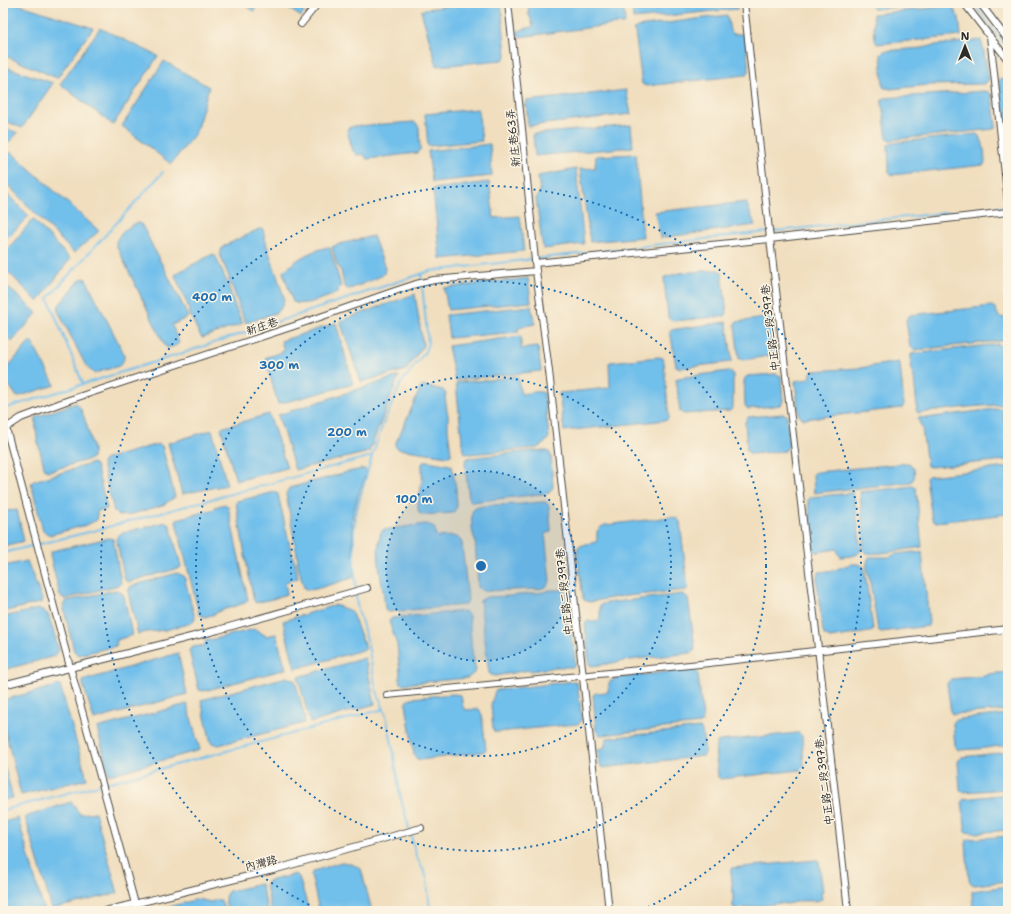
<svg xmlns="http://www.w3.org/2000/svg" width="1011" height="914" font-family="'Shantell Sans','LXGW WenKai TC',sans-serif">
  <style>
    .water { fill: #71bfeb; stroke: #4e758b }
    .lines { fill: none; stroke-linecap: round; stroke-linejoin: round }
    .stream { stroke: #71bfeb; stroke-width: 2 }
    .minor-casing { stroke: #494641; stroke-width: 8 }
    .minor { stroke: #fff; stroke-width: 6 }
    .ring { fill: none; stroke: #1f6fb2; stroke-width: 2; stroke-dasharray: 2 4 }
    .labels { text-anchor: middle; stroke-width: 3; stroke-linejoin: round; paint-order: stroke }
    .street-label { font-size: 11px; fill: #2b2b2b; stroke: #fcf5e5 }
    .centre { fill: #1f6fb2; stroke: #fcf5e5; stroke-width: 2 }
    .ring-label { font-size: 12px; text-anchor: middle; font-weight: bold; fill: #1f6fb2; stroke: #fcf5e5; stroke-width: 3; stroke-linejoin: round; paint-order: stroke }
  </style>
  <rect width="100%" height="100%" fill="#fcf5e5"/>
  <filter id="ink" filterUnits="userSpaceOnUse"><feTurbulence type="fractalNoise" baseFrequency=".025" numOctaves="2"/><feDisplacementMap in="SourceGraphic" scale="8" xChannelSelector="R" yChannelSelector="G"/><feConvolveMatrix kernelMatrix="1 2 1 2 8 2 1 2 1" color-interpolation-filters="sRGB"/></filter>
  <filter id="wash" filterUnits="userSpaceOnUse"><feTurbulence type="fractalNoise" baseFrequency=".012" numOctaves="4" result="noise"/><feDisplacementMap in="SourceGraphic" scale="16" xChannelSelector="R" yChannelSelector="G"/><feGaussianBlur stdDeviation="0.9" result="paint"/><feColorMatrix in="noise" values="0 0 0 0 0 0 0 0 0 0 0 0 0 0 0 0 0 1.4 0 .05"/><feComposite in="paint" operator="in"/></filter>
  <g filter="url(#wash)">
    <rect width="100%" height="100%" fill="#f0debe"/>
    <path class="water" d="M8 3H15L93 28 57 78 3 55V13Z
      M240 3H258L254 11Z
      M281 3H309L301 17Z
      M471 3H501L506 55 505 58 503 60 437 66 421 11 425 9Z
      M528 3H623L625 23 623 24H617L519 37 517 34 518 31 531 27 533 26 530 17 529 16Z
      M632 3H737V9L633 19Z
      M871 3H940L876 9 872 8Z
      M949 5 952 6 957 15 959 17 961 36 877 44 875 40 873 14 941 7Z
      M727 15 730 31 733 34H745L749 71 748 74 746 75 646 86 642 84 635 32 633 30 637 27Z
      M100 28 158 56 113 125 60 84Z
      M981 40 984 52 989 79 986 83 983 84 928 85 891 89 885 88 883 87 881 54 884 51 922 48 936 45Z
      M164 61 209 87 196 132 171 164 122 126Z
      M3 66 53 83 22 128 3 120Z
      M1008 78V124L1004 123 999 80Z
      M626 90 631 114 528 126 526 101Z
      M984 91 989 92 992 96 996 126 994 129 890 140 887 138 882 103V100L885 98Z
      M478 109 482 141 428 146 425 114Z
      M414 122 417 124 419 127 420 148V150L417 153 367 159 363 154 357 155 353 151 347 131 348 128 355 126Z
      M631 125 633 147 535 156 533 134Z
      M3 127 18 133 3 148Z
      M977 134C985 141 984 153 985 162L984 165 892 175 889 172 888 145 890 143Z
      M490 144 492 176 432 182 428 151Z
      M11 152 99 231 74 253 3 180V161Z
      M636 154 643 237 590 242 580 169 595 168 596 156Z
      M576 169 584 244 543 249 536 199 540 191 538 176Z
      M489 182 494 218 520 216 524 251 440 259 433 189Z
      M3 190 29 216 3 242Z
      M746 202 755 225 660 238 655 212Z
      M33 219 70 259 38 302 3 267V255Z
      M137 223 141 224 143 227C157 257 175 286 188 317L172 325 179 343C177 346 170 348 166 347L165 346 116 245C116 242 116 241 118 238 121 233 131 224 137 223Z
      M259 229H263V230L267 246 284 297C284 305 281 309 275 313L246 323 239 308 238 303 232 286 229 282V277L220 255C220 251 221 249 224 246Z
      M373 236 385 268 384 274 377 278 350 289 346 288 344 285 341 271 337 265 332 247 336 245Z
      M328 247 330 248 341 286 338 289V292L335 294C324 298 304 307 293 302L283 272C298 258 308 252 328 247Z
      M214 254 216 257 228 285 236 309 242 322V324L202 338 201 337 191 317 187 303 175 276 177 273 211 255Z
      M717 270 720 271 722 273 727 313 725 316 674 321 669 319 668 316 664 279 665 277 680 273Z
      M84 278 86 279 123 352C125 357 124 362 119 366L95 373H93L85 364 58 311 59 305 81 279Z
      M528 278 531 302 448 310 444 288Z
      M3 283 37 313 12 342 3 333Z
      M415 294 423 346 406 370 361 382 340 321Z
      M531 306 535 324 519 327 518 332 449 338 446 315Z
      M992 306 995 308 999 317 1008 318V340L915 350 910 347 906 320 908 317 910 315Z
      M771 317 772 318 776 351 774 355 744 360 739 359 735 325 736 322Z
      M726 322 727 323 732 360 731 362 680 368 676 366 670 330Z
      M336 323 353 384 278 404 265 358 284 351 281 341Z
      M521 336V349L538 347 541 371 455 380 448 346Z
      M31 341 55 385 17 397 3 376V372Z
      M998 344C1003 347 1002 353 1003 359L1008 360V404L968 407 918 413 916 410 917 407 914 378 911 366V354Z
      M659 357 663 358 664 362 669 418 667 420 564 431 559 393 570 392 608 388 610 386 609 363 610 362Z
      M899 362 900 364 904 405 902 408 804 419 799 416 795 381 808 379 811 376V372L812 371 859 368Z
      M728 371 732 373 733 375V407L730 411 683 414 680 411 676 379 678 378Z
      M776 374 781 376 783 401 781 405 748 409 745 406V404L744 381 745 378 747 376Z
      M399 376 369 452 295 470 278 415Z
      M516 376 518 378 520 391 522 394C529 393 538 390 544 393L549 437C546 443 543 445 537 448L470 454 465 453 463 450 456 383 458 382 490 380Z
      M425 386 443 390 445 392 446 395 445 396 447 411 448 414V429L451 453V455L448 456 399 449 395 446V444L401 432 420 389 421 387Z
      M76 403C84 408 90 439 93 449V454L91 459 49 471 45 470C41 453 34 434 36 417Z
      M1002 408 1003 410 1004 423 1008 424V460L930 467 927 466 922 428 918 419 919 417 926 418Z
      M269 414 287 468 236 481 221 428Z
      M783 414 787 415 789 446 785 451 750 454 747 450 745 422 748 417Z
      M212 430 227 485 182 494 168 443Z
      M158 444 162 446 175 497 163 505 129 515 120 516 116 514 114 511 102 464 103 461 106 459Z
      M531 451H548L550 453 551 457 553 487 549 493 472 502 469 499 465 464 466 459 468 458Z
      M424 461H428L450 465 452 466 456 488 457 507 453 513 423 515 419 513C416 505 420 495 421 487 423 480 422 471 422 464Z
      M93 463 96 465 107 509 97 511V520L86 525 50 535 43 531 31 483 34 481Z
      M909 463C915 467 917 477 911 482L814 493 813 474V473L817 472Z
      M1008 467V514L936 522 933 521 932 519 926 478 928 476Z
      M362 469H365L367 472C362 483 355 505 353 517 351 536 354 556 354 575L352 578 316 589 308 590 304 588 297 562 298 560 286 494 289 488 334 476 340 475 343 473Z
      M913 486 916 488 922 547C913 548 870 557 865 552 862 549 864 543 864 540L860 492Z
      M275 492 278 494 291 551 295 562 298 578 286 582 285 584 287 592 286 594 276 598 256 603 254 601 246 561 236 503 237 501Z
      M851 493H853L854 496 861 549C859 557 849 556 841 557L838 554 837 549 817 552 814 551 813 549V539L808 500 811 497Z
      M545 502 547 503 549 507 551 530 550 532 545 534 550 581C548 587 544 588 538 589L483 591 478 587V585L475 540C472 535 470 514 473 510 479 503 513 505 523 504 530 503 537 502 545 502Z
      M225 504 228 507 248 600 245 603 219 611 215 614 205 617 199 614 176 522 177 519 215 509V507Z
      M17 510 24 541 3 546V511Z
      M671 517 677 518 680 522 688 588 686 590 617 597 590 602 584 600 583 598 577 552 578 547 586 544 596 542 597 539V531L601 527 605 525Z
      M166 522 170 525 181 566 180 568 128 582 125 580 116 538 121 533Z
      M425 524C438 526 433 529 437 537L453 536 459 538 462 543 468 600 466 604 464 605 388 612 385 610C384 601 384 593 382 585 379 567 376 549 381 532L383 530Z
      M109 538 113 539 121 582 119 585 65 599 60 596 50 555 51 552 52 551Z
      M914 552 918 553 922 552 929 623 928 626 881 632 878 630 869 576C866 570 866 563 869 557H889L895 554Z
      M27 561 43 602 3 612V566Z
      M852 564H859L864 567 865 573 873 628V631L870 632 830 638 824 635 823 632 817 582V576L819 572 836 570 841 567Z
      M177 573 184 576 195 618 192 623 165 630 147 632 138 634 128 592 131 586Z
      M116 590 122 593 124 596 132 635 117 640 116 646 78 655 74 651 63 605 66 601Z
      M549 590H562L564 591 567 624 571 632 572 643 574 646 575 666 573 667H557L531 671 529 670 495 676 491 675 489 673 480 601 482 599 487 597 511 596 544 592Z
      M683 594 686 596 688 598 695 648 694 651 691 653 637 659 593 666 590 665 589 663 585 623C589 619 596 623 600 619V605L606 603Z
      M335 605 351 611 366 649 295 669 283 621Z
      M38 609 48 614 59 650 55 656 3 670V617Z
      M465 611 469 616 472 651 476 671 468 678 404 684 401 683 399 679 400 673 397 645 389 621 392 618Z
      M255 629 266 636 276 634 286 669 204 691 199 690 189 650 193 647 206 645 205 641Z
      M178 653 187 694 94 720 82 681Z
      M365 658 375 704 310 723 298 677Z
      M691 669H694L698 674 703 719 702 723 700 724 602 735H600L596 731 593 695 596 693 608 692C609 683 608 681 617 678Z
      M1008 672V710L953 714 951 713 947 683 951 679 985 676 989 674Z
      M287 677 295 680 305 718 304 723 219 745 211 743 201 700Z
      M575 681 578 686V689L582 718 580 723 577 724 498 732H495L493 730 491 705 495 691 497 690Z
      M60 685 87 779 21 795 3 722V700Z
      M453 694 461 695 463 707 466 710 476 709H479L482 715 486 750 482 752 420 760 417 759 414 755 406 704 407 700 411 698Z
      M187 704 200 750 109 775 97 728Z
      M1008 714V745L977 749 959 750 956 748 955 745 953 724C954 720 956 720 960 719Z
      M700 728 702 731 705 752V754L703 756 602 768 599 763 598 749 604 748 607 738Z
      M797 733H799L802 736 804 766 800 770 720 779 718 777C718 767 713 750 717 742L720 741Z
      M1008 752V789L963 792 961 791 960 789 958 762 960 758 962 757Z
      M3 761 13 798 3 800Z
      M1008 794V830L974 833 966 832 962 801 964 799Z
      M71 802 80 814 95 812 118 893 52 909 25 817Z
      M18 818 44 911H3V822Z
      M1008 836V881L975 885 972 884 969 880 966 844 967 840 970 839Z
      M816 860H818L819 862 823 891 821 892 822 899C813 903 804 899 795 902 790 903 787 905 781 903L737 909 733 907V892L731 872 732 868Z
      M341 862C346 862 358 866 361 869L372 911H319L311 874 314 871Z
      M296 874 299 877 309 911H271L266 885 268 881Z
      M261 884 268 911H228C226 904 222 896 229 891Z
      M1008 886V911H973L972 891Z
      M197 899 211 902 215 900H221L225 911H156Z"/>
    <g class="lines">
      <path class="stream" d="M973 3 1008 49
        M421 274 428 343 425 352 401 383 383 424 372 456 357 509 354 529V563L357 606 368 644 370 657 376 689 386 715 392 744 400 795 407 821 416 855 427 878 430 911
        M83 384 48 298 163 172
        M3 409 177 355 430 271 748 234 1008 206
        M3 553 93 531 372 456
        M3 810 137 775 384 709"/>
    </g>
  </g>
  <g filter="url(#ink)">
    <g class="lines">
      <defs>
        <path id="minor" d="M508 3 522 129 536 271 549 371 609 911
          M744 3 770 239 838 819 848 911
          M964 3 1008 60
          M980 3 1008 40
          M301 24 318 3
          M990 36 1008 202
          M535 263 770 239 1008 212
          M6 428 70 667 137 911
          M3 432 6 428 21 418 69 400 297 325 392 292 416 284 434 280 536 271
          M3 685 218 630 367 588
          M387 695 700 664 1008 629
          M105 911 273 870 421 828"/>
      </defs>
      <use href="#minor" class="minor-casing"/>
      <use href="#minor" class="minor"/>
    </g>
  </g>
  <circle cx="481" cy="566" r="95" fill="#1f6fb2" fill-opacity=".12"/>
  <g class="ring">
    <circle cx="481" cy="566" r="95"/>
    <circle cx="481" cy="566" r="190"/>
    <circle cx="481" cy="566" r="285"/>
    <path d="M320 910A380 380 0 1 1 642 910"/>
  </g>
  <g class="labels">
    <g class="street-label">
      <text transform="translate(513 138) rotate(-96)" y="4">新庄巷63弄</text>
      <text transform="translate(262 326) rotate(-18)" y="4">新庄巷</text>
      <text transform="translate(770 328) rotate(-97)" y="4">中正路二段397巷</text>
      <text transform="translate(564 592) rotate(-96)" y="4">中正路二段397巷</text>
      <text transform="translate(824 782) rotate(-97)" y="4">中正路二段397巷</text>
      <text transform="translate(261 863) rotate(-14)" y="4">內灣路</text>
    </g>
  </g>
  <circle cx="481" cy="566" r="6" class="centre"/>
  <g class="ring-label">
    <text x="212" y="301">400 m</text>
    <text x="279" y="369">300 m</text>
    <text x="347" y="436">200 m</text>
    <text x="414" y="503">100 m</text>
  </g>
  <rect width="1011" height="914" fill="none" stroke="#fcf5e5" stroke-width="16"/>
  <g transform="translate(965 46)" stroke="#fcf5e5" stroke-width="3" paint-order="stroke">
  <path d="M0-3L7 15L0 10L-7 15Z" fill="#2b2b2b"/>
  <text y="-6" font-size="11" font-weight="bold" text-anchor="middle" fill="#2b2b2b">N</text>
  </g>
</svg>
